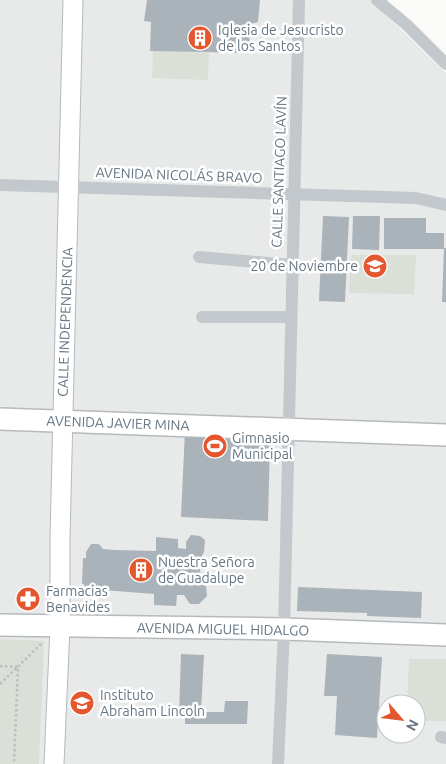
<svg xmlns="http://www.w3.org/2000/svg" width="446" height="764" font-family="Ubuntu,sans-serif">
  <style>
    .built { fill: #e8e9e9; fill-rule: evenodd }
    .green { fill: #dadfd7 }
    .building { fill: #aab3b9 }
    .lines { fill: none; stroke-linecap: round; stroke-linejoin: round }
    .secondary-casing { stroke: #b3babf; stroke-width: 21 }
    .primary-casing { stroke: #b5babe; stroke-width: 24 }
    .path { stroke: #bbbfc2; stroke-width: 2.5; stroke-dasharray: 2.5 2.5; stroke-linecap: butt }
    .minor { stroke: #c3c8cc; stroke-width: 12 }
    .secondary { stroke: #fff; stroke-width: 19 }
    .primary { stroke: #fff; stroke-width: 21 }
    .labels { text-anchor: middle; stroke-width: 5; stroke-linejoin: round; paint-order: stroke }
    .poi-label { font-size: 14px; fill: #657683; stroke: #fff; text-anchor: start }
    .street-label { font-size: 14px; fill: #657683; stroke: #fff }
  </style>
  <rect width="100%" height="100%" fill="#fafaf8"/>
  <path class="built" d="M0 0H371L446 73V764H0ZM386 704H416V734H386Z"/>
  <path class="green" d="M153 51 209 53 208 80 152 78Z
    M351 255H416L414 294 349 293Z
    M0 639 44 641 39 764H0Z
    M409 659H446V721H416V704H407Z"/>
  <path class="building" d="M147 0H260L258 22 250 24 249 53 150 51 151 22 144 21Z
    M323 216 349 217 345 302 319 301Z
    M353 216H380L379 250 352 249Z
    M384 218H426V233H444V249H384Z
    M444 248H446V302H442Z
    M212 429 245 439 270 440 268 521 181 517 185 430Z
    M191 535 200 536 205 540 204 552 199 561 201 580 206 586 207 596 199 604H190L184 595H177L176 606 154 605V594L103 590 101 595 94 598 87 594 84 584H82L83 558H86V552L91 544H99L103 549 115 550 156 551V537L178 539V548L186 549V542Z
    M298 587 422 592 421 618 367 616V613L297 611Z
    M181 654 204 655 201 712H224L225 701H248L247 724H185V716H179Z
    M327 654 382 657 377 738 335 735 337 696H324Z"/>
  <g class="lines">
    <defs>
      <path id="secondary" d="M54 764 60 626V538L73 0"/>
      <path id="primary" d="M0 419 446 435
        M0 625 284 629 446 635"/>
    </defs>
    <use href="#secondary" class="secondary-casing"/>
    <use href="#primary" class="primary-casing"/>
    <path class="path" d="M0 666 18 667 14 764
      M0 684 41 644"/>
    <path class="minor" d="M377 0 407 25 446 64
      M0 185 416 198 446 205
      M199 257 292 265
      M202 317H291
      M441 737 446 738
      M278 764 284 629 299 0"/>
    <use href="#secondary" class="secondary"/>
    <use href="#primary" class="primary"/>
  </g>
  <defs>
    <symbol id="building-disc" viewBox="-11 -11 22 22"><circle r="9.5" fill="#e4572e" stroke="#fff"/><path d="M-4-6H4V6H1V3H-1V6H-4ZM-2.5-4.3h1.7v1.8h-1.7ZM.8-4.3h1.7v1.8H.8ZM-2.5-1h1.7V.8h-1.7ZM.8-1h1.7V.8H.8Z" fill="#fff"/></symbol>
    <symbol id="school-disc" viewBox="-11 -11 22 22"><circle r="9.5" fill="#e4572e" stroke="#fff"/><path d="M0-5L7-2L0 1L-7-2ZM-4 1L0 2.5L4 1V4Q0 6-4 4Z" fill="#fff"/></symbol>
    <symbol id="stadium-disc" viewBox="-11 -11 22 22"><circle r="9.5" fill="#e4572e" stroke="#fff"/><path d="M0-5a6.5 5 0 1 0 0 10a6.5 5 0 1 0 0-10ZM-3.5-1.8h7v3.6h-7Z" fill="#fff"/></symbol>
    <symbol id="pharmacy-disc" viewBox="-11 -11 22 22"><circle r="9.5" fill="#e4572e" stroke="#fff"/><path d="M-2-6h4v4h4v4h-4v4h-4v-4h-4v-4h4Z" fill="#fff"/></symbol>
  </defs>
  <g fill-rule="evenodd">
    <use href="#building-disc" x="186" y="24" width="28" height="28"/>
    <use href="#school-disc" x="361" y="252" width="28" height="28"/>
    <use href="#stadium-disc" x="201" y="432" width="28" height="28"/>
    <use href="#building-disc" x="127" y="556" width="28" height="28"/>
    <use href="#pharmacy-disc" x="14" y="585" width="28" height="28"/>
    <use href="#school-disc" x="68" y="689" width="28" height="28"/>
  </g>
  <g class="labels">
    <g class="poi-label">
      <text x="218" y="35">Iglesia de Jesucristo<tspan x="218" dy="16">de los Santos</tspan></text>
      <text x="358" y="271" text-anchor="end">20 de Noviembre</text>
      <text x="232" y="443">Gimnasio<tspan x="232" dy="16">Municipal</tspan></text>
      <text x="158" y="567">Nuestra Señora<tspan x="158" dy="16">de Guadalupe</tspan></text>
      <text x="46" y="596">Farmacias<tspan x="46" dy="16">Benavides</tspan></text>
      <text x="100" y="700">Instituto<tspan x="100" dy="16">Abraham Lincoln</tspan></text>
    </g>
    <g class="street-label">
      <text transform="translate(279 172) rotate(-88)" y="5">CALLE SANTIAGO LAVÍN</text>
      <text transform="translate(179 175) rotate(2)" y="5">AVENIDA NICOLÁS BRAVO</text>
      <text transform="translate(65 322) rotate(-88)" y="5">CALLE INDEPENDENCIA</text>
      <text transform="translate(118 423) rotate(2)" y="5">AVENIDA JAVIER MINA</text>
      <text transform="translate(223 629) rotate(1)" y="5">AVENIDA MIGUEL HIDALGO</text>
    </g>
  </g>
  <g transform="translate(401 719) rotate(118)"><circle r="24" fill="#ffffff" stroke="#c1c8cd"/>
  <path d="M0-4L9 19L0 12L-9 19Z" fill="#e4572e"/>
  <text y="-8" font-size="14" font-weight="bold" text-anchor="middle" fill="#657683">N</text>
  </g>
</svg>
